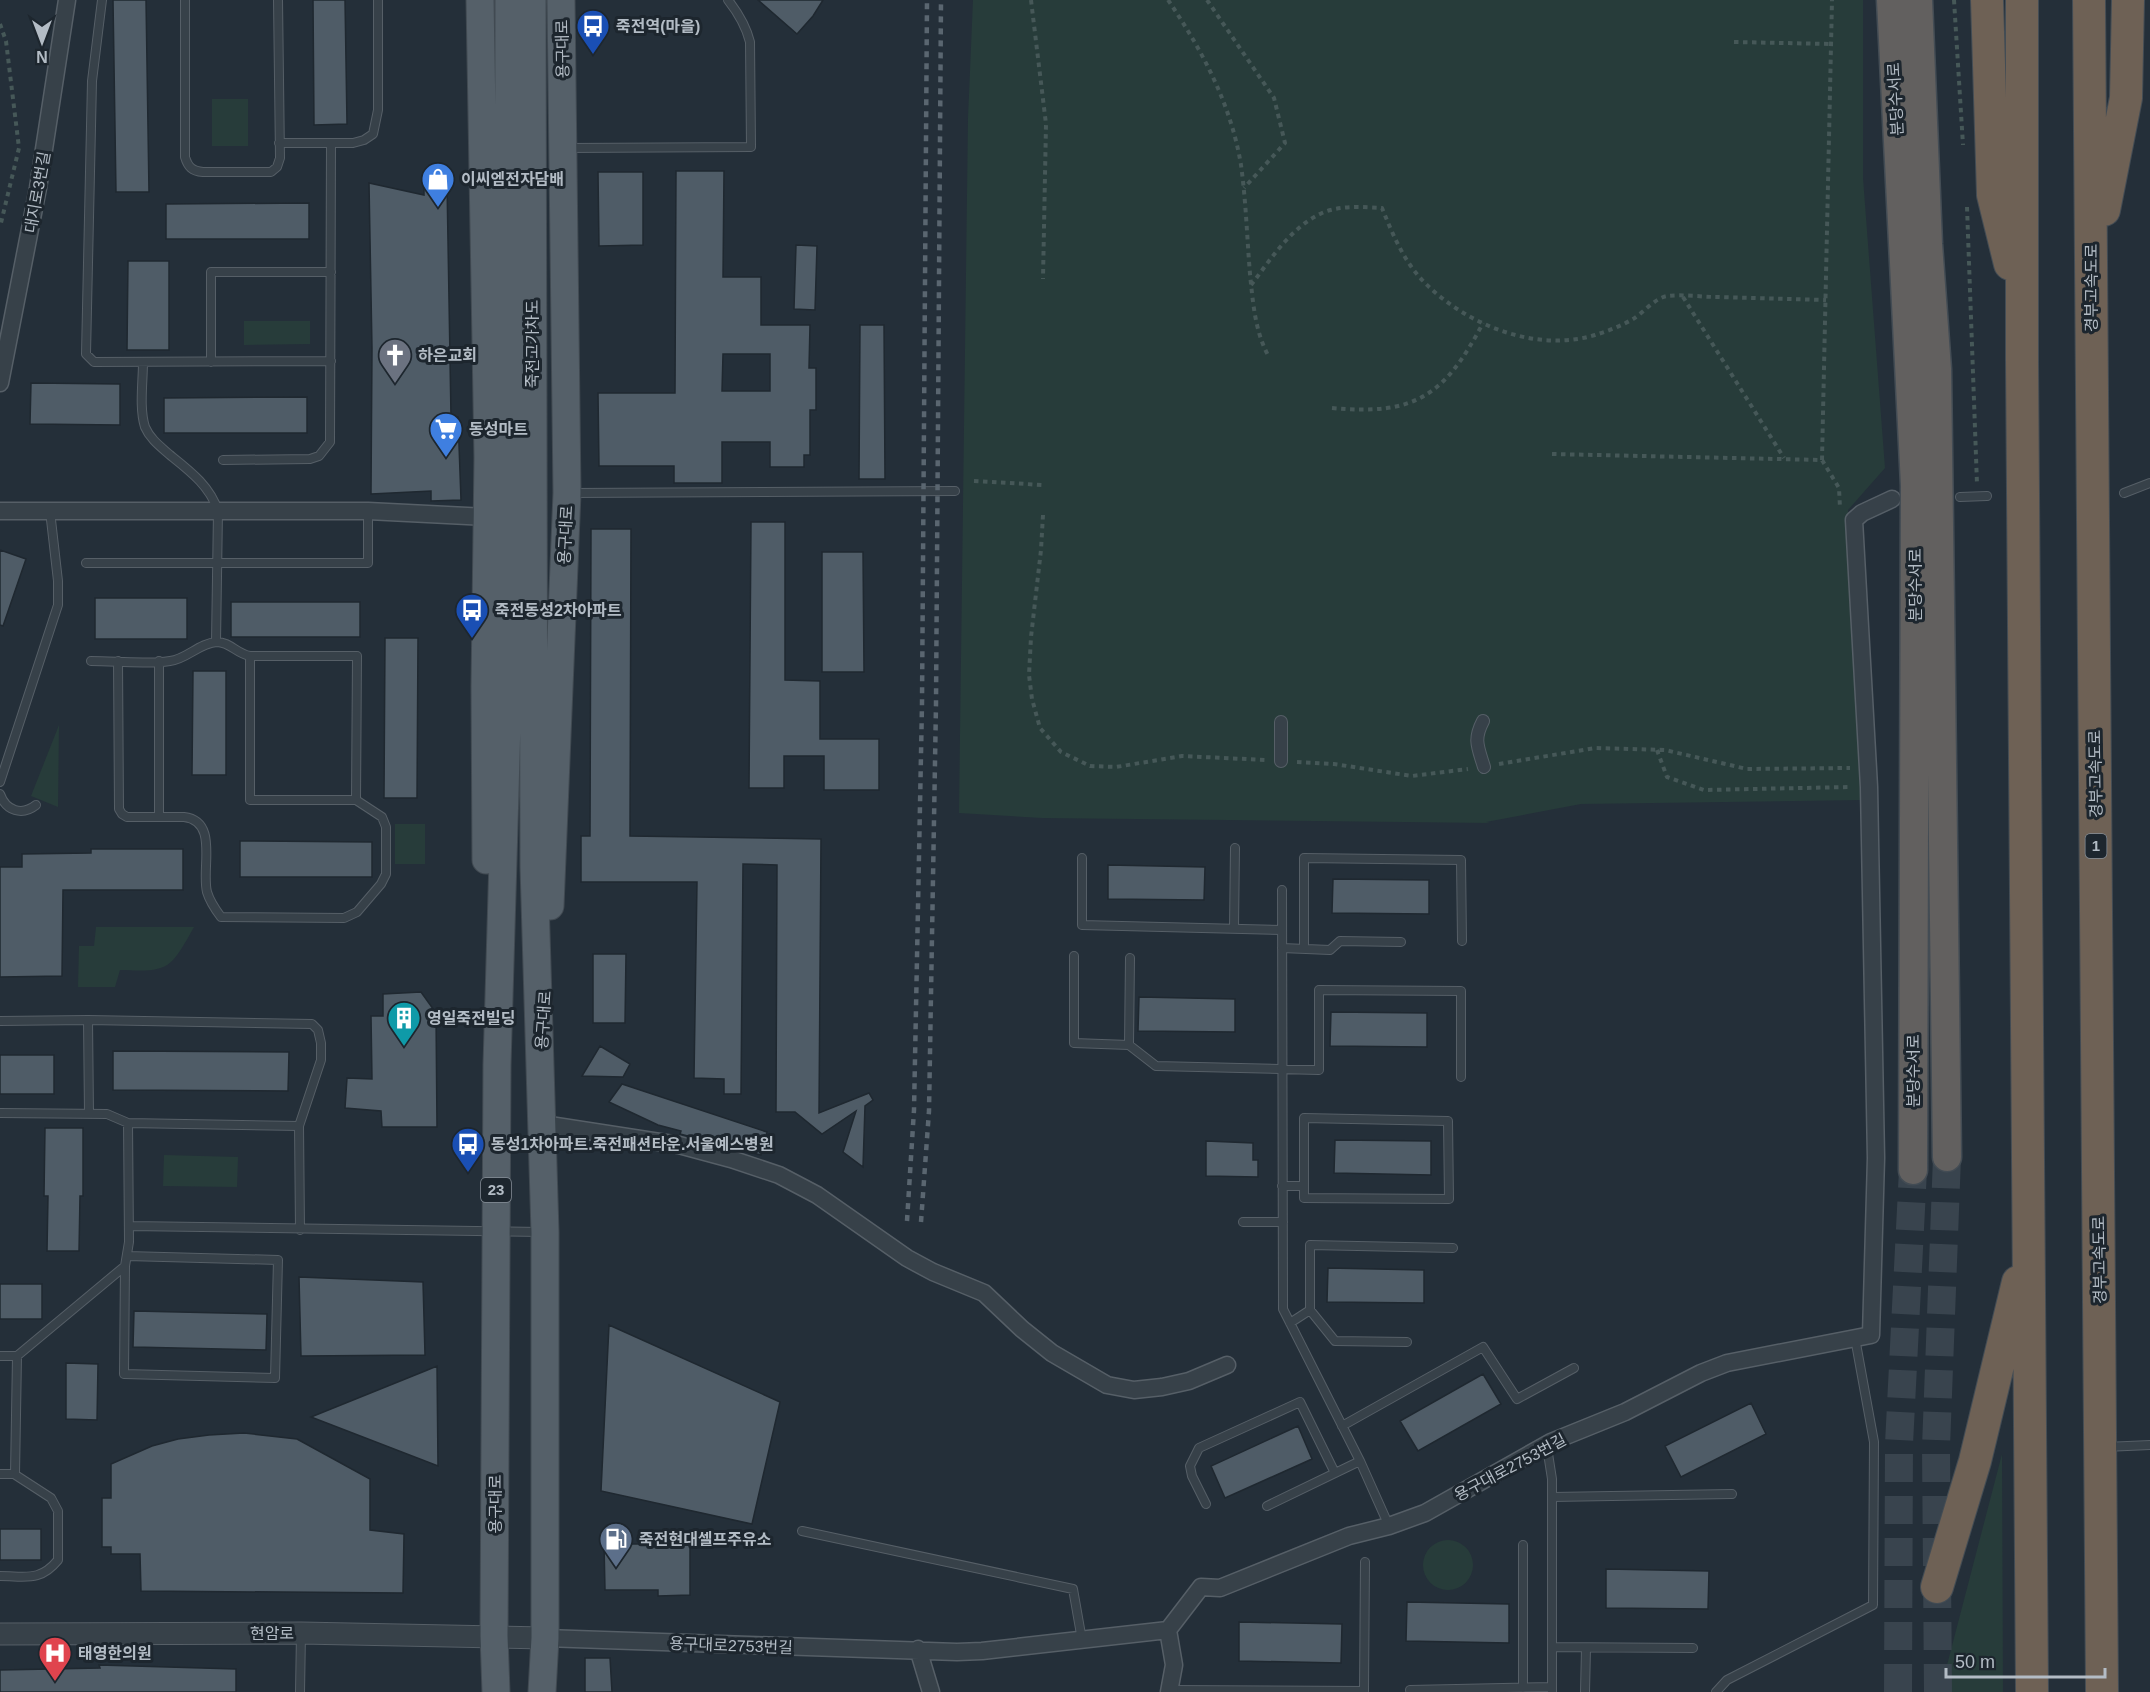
<svg xmlns="http://www.w3.org/2000/svg" width="2150" height="1692" font-family="Helvetica,'Noto Sans KR',sans-serif">
  <style>
    .green { fill: #273c3a }
    .building { fill: #4f5c67; stroke: #1f2830; stroke-width: 1.5; fill-rule: evenodd }
    .lines { fill: none; stroke-linecap: round; stroke-linejoin: round }
    .trunk-tunnel { stroke: #39444e; stroke-width: 28; stroke-dasharray: 28 14; stroke-linecap: butt }
    .service-casing { stroke: #565f67; stroke-width: 10 }
    .pedestrian-casing { stroke: #565f67; stroke-width: 14 }
    .minor-casing { stroke: #565f67; stroke-width: 19 }
    .tertiary-casing { stroke: #565f67; stroke-width: 23 }
    .primary-casing { stroke: #414a52; stroke-width: 29 }
    .trunk-casing { stroke: #434c54; stroke-width: 31 }
    .motorway-casing { stroke: #434c54; stroke-width: 34 }
    .path { stroke: #465858; stroke-width: 4; stroke-dasharray: 4.5 4.5; stroke-linecap: butt }
    .service { stroke: #374149; stroke-width: 8 }
    .pedestrian { stroke: #374149; stroke-width: 12 }
    .minor { stroke: #374149; stroke-width: 16 }
    .tertiary { stroke: #374149; stroke-width: 21 }
    .primary { stroke: #556069; stroke-width: 27 }
    .trunk { stroke: #62605f; stroke-width: 28 }
    .motorway { stroke: #6e6155; stroke-width: 32 }
    .rail { stroke: #5a6670; stroke-width: 4.5; stroke-dasharray: 6 6; stroke-linecap: butt }
    .labels { text-anchor: middle; stroke-width: 6; stroke-linejoin: round; paint-order: stroke }
    .shield { fill: #1d262e; stroke: #868f98; stroke-width: 1.5 }
    .shield-label { font-size: 15px; font-weight: bold; fill: #b3bcc5 }
    .poi-label { font-size: 16px; font-weight: bold; fill: #b3bcc5; stroke: #1d262e; text-anchor: start }
    .street-label { font-size: 16px; fill: #b3bcc5; stroke: #1d262e }
  </style>
  <rect width="100%" height="100%" fill="#242f39"/>
  <path class="green" d="M973 0H1863V178L1885 468 1848 510 1862 800 1581 804 1486 822 1490 823 1042 818 959 813 968 118Z
    M212 99H248V146H212Z
    M244 321H310V344L244 345Z
    M59 725 58 807 31 796Z
    M395 824H425V864H395Z
    M96 927H194C170 970 169 972 120 970L115 987H78L79 946H94Z
    M164 1155 238 1157 237 1187 163 1186Z
    M2002 1454 2003 1692H1940Z
    M1423 1565a25 25 0 1 1 50 0a25 25 0 1 1-50 0Z"/>
  <path class="building" d="M113 0H146L149 192H116Z
    M313 0H345L347 124 314 125Z
    M758 0H823L813 16 797 34Z
    M676 171H724L723 277H761V325H810L809 368H816V410H810V455H804V467H770V442H722V483H674V466H599L598 393H675ZM723 354H770V391H722Z
    M598 172H643V245L599 246Z
    M369 183 424 195V187L447 183 451 416 458 417 461 500 431 501V491L371 494 372 349Z
    M309 203V239H166V204Z
    M796 245 817 246 815 310 794 309Z
    M128 261H169V350H127Z
    M860 325H884L885 479H859Z
    M31 383 120 384V425L30 424Z
    M307 397V433H164V398Z
    M751 522H785V680L820 681V739H879V790H824V756H784V788H749Z
    M591 529H631L630 836 821 839 819 1113 869 1093 873 1100 865 1106 863 1167 843 1152 856 1111 822 1134 795 1112H776L777 865 743 864 741 1094H724V1079L694 1078 697 882H581V836H590Z
    M0 550 26 559 3 626 0 625Z
    M822 552H863L864 672H822Z
    M95 598H187V639H95Z
    M231 602H360V637H231Z
    M385 638H418L417 798H384Z
    M193 671H226V775H192Z
    M240 841 372 842V877H240Z
    M91 849H183V890H63L62 976 0 977V867H22V854L91 853Z
    M1108 865 1205 867 1204 900 1108 899Z
    M1333 879 1429 880V914L1332 913Z
    M593 954H626L625 1023H593Z
    M421 992 436 1013 437 1127H382L381 1111 345 1108 347 1078 372 1079 371 1016H383V994Z
    M1139 997 1235 999V1032L1138 1031Z
    M1331 1012 1427 1013V1047L1330 1046Z
    M600 1046 630 1064 623 1077 582 1076Z
    M113 1051 289 1052 288 1091 113 1090Z
    M0 1055H54V1094H0Z
    M622 1084 767 1132 761 1155 680 1134 681 1131 658 1125 609 1102Z
    M45 1128H83V1196H80L79 1251H47L48 1196H44Z
    M1335 1140 1431 1141V1175L1334 1173Z
    M1206 1141 1253 1143V1160H1258V1177L1206 1176Z
    M1328 1268 1424 1270V1303L1327 1302Z
    M299 1277 423 1282 425 1355 301 1356Z
    M0 1284H42V1319H0Z
    M134 1311 267 1314 266 1350 133 1347Z
    M609 1325 780 1402 752 1524 601 1491Z
    M66 1363 98 1364 97 1420 66 1419Z
    M437 1366 438 1466 311 1417 425 1371Z
    M1483 1374 1501 1404 1418 1451 1400 1421Z
    M1751 1403 1766 1434 1681 1477 1665 1446Z
    M1298 1426 1312 1459 1225 1498 1211 1466Z
    M244 1433 297 1439 370 1479V1530L404 1534 403 1593 141 1591 140 1554H111V1547H102V1498H111V1464L152 1446 178 1439 209 1435Z
    M0 1529H41V1560H0Z
    M604 1544H690V1595L658 1596V1590H605Z
    M1606 1569 1709 1571 1708 1609 1606 1608Z
    M1407 1602 1509 1604V1643L1406 1641Z
    M1239 1622 1342 1624 1341 1663 1239 1661Z
    M585 1658H610L612 1692H585Z
    M99 1665 236 1669V1692H0V1670L100 1668Z"/>
  <g class="lines">
    <path class="trunk-tunnel" d="M1898 1692 1899 1444 1913 1170
      M1938 1692 1936 1447 1947 1157"/>
    <defs>
      <path id="service" d="M102 0 92 81 86 354 94 362 331 361
        M185 0V157C188 167 192 171 203 172H271L277 167 280 158 278 0
        M279 143H353L364 140 373 134 378 110V0
        M567 148 751 147 750 42C746 26 739 14 728 0
        M143 362C143 382 139 408 145 427 150 439 161 447 170 455 190 471 210 486 218 511L216 642
        M211 362V272H331
        M223 460 310 459 319 456 330 442 331 143
        M570 493 955 491
        M2124 493 2150 483
        M1960 497 1987 496
        M86 563H368V511
        M91 661C116 661 145 665 170 661 187 659 199 643 217 642 230 642 237 654 250 656H357L356 800H250V656
        M118 661 119 809 122 814 127 817H184C219 821 201 868 207 892 210 902 215 909 221 917L344 918 357 912 381 884 386 874V827L382 817 356 800
        M159 661V817
        M0 782 58 605V581L50 511
        M0 794C6 811 22 816 36 805
        M1082 858V925L1282 930
        M1282 890 1283 1309 1360 1461 1389 1526
        M1234 928 1235 848
        M1282 948 1330 950 1340 941 1401 942
        M1304 949V858L1461 860 1462 941
        M1074 956V1043L1129 1045 1156 1066 1319 1070V990L1461 991V1077
        M88 1020 89 1114
        M0 1021 88 1020 312 1024 318 1030 321 1043V1060L299 1126 300 1230
        M1129 1045 1130 958
        M0 1113 107 1114 128 1123 299 1126
        M1282 1186H1304V1118L1448 1121 1449 1199 1304 1198V1186
        M1243 1222H1283
        M129 1226 541 1232
        M125 1266 124 1374 275 1378 278 1260 127 1256
        M1310 1310 1335 1341 1407 1342
        M1290 1323 1310 1310V1245L1453 1248
        M0 1356H17L125 1266 129 1242 128 1123
        M1342 1426 1483 1347 1517 1399 1574 1368
        M1549 1445 1547 1447 1552 1479V1692
        M2105 1447 2150 1445
        M0 1474H15L17 1356
        M1552 1497 1732 1494
        M1206 1504 1192 1476 1190 1466 1199 1448 1300 1402 1335 1473
        M1267 1506 1360 1461
        M802 1531 1073 1589 1082 1640
        M1523 1545V1688
        M0 1576C26 1576 40 1582 58 1560V1511L51 1498 14 1474
        M1552 1647 1693 1648
        M1170 1690 1364 1691 1365 1562
        M1410 1690 1552 1687
        M300 1692 301 1633
        M1585 1692 1586 1648
        M1716 1692 1727 1680 1873 1605 1874 1442 1855 1338"/>
      <path id="pedestrian" d="M1483 721C1473 740 1478 747 1484 767
        M1281 722V761"/>
      <path id="minor" d="M0 383 38 188 67 0
        M0 511H368L487 517
        M543 1124 679 1145 731 1159 779 1175 817 1195 907 1258 933 1272 984 1293 1022 1329 1052 1353 1107 1385 1134 1390 1162 1387 1189 1381 1227 1365
        M1168 1630 1174 1665 1169 1692
        M545 1638 957 1652 982 1651 1168 1630 1201 1587 1220 1588 1349 1536 1389 1526 1425 1513 1551 1442 1625 1412 1701 1373 1727 1363 1871 1335 1876 1158 1869 787 1854 520 1862 513 1892 499
        M918 1649 931 1692"/>
      <path id="tertiary" d="M0 1634 301 1633 545 1638"/>
      <path id="primary" d="M480 0 488 457 485 687 486 860
        M532 0 534 867 545 1232V1638L542 1692
        M550 906 567 493 561 0
        M496 1692 494 1636 497 1065 508 688 509 0"/>
      <path id="trunk" d="M1891 0 1915 485 1913 1170
        M1918 0 1928 244 1937 369 1947 1157"/>
      <path id="motorway" d="M1987 0 1993 195 2010 264
        M2022 0V360L2032 1692
        M2089 0 2102 1692
        M2104 210 2126 98 2128 0
        M1937 1587 1975 1461 2018 1282"/>
    </defs>
    <use href="#service" class="service-casing"/>
    <use href="#pedestrian" class="pedestrian-casing"/>
    <use href="#minor" class="minor-casing"/>
    <use href="#tertiary" class="tertiary-casing"/>
    <use href="#primary" class="primary-casing"/>
    <use href="#trunk" class="trunk-casing"/>
    <use href="#motorway" class="motorway-casing"/>
    <path class="path" d="M1031 0 1046 124 1043 279
      M1168 0C1202 50 1231 104 1241 165 1246 201 1247 238 1250 274 1253 303 1255 332 1269 357
      M1207 0 1274 98 1285 143 1244 188
      M1954 0 1963 145
      M0 24 6 41 19 148 0 227
      M1734 42 1831 44
      M1967 207 1977 484
      M1251 285C1271 259 1291 227 1322 213 1340 205 1363 207 1382 208 1393 235 1404 262 1425 283 1467 325 1536 353 1595 335 1608 331 1621 326 1633 319 1643 313 1655 298 1667 296 1682 294 1701 297 1717 297 1753 298 1789 299 1826 300
      M1683 297 1784 458
      M1332 408C1416 416 1445 395 1483 323
      M1552 454 1822 460 1832 0
      M1822 460 1839 488 1840 508
      M974 481 1043 485
      M1043 515 1041 550 1031 637 1029 675 1032 699 1040 728 1061 752 1090 766 1116 767 1182 756 1266 760
      M1657 750 1667 777 1704 790 1850 787
      M1297 762 1334 764 1412 776 1468 769
      M1499 764 1595 748 1665 750 1747 769 1850 768"/>
    <use href="#service" class="service"/>
    <use href="#pedestrian" class="pedestrian"/>
    <use href="#minor" class="minor"/>
    <use href="#tertiary" class="tertiary"/>
    <use href="#primary" class="primary"/>
    <use href="#trunk" class="trunk"/>
    <use href="#motorway" class="motorway"/>
    <path class="rail" d="M907 1221 914 1110 922 704 927 0
      M921 1222 929 1111 936 704 941 0"/>
  </g>
  <defs>
    <symbol id="bus-pin" viewBox="-11 -11 22 30"><path d="M0 17L-7.5 6A9.5 9.5 0 1 1 7.5 6Z" fill="#1a4fb4" stroke="#1d262e"/><path d="M-5-6H5V4H4V6H2V4H-2V6H-4V4H-5ZM-3.5-4V0h7V-4ZM-3.5 1.2v1.5H-2V1.2ZM2 1.2v1.5H3.5V1.2Z" fill="#fff"/></symbol>
    <symbol id="shop-pin" viewBox="-11 -11 22 30"><path d="M0 17L-7.5 6A9.5 9.5 0 1 1 7.5 6Z" fill="#3f7fe0" stroke="#1d262e"/><path d="M-5-2.5h2.3a2.7 3.5 0 0 1 5.4 0H5L5.5 6h-11ZM-1.5-2.5h3a1.5 2.3 0 0 0-3 0Z" fill="#fff"/></symbol>
    <symbol id="church-pin" viewBox="-11 -11 22 30"><path d="M0 17L-7.5 6A9.5 9.5 0 1 1 7.5 6Z" fill="#6b7280" stroke="#1d262e"/><path d="M-1.2-6h2.4v3.5h3.3v2.4h-3.3V6h-2.4V-.1h-3.3v-2.4h3.3Z" fill="#fff"/></symbol>
    <symbol id="supermarket-pin" viewBox="-11 -11 22 30"><path d="M0 17L-7.5 6A9.5 9.5 0 1 1 7.5 6Z" fill="#3f7fe0" stroke="#1d262e"/><path d="M-6-5.5h2.5l.6 2H6L4.5 2H-2.5L-4.4-4H-6ZM-1.5 3.2a1.3 1.3 0 1 0 .1 0ZM3 3.2a1.3 1.3 0 1 0 .1 0Z" fill="#fff"/></symbol>
    <symbol id="building-pin" viewBox="-11 -11 22 30"><path d="M0 17L-7.5 6A9.5 9.5 0 1 1 7.5 6Z" fill="#0f9aa8" stroke="#1d262e"/><path d="M-4-6H4V6H1V3H-1V6H-4ZM-2.5-4.3h1.7v1.8h-1.7ZM.8-4.3h1.7v1.8H.8ZM-2.5-1h1.7V.8h-1.7ZM.8-1h1.7V.8H.8Z" fill="#fff"/></symbol>
    <symbol id="fuel-pin" viewBox="-11 -11 22 30"><path d="M0 17L-7.5 6A9.5 9.5 0 1 1 7.5 6Z" fill="#5c6f8a" stroke="#1d262e"/><path d="M-5.5-6h7V0h2V4h1.3V-2.5L3-4.5l.8-.8L6-3V5H2.5V1h-1V6h-7ZM-4.2-4.7v3.2H.2V-4.7Z" fill="#fff"/></symbol>
    <symbol id="hospital-pin" viewBox="-11 -11 22 30"><path d="M0 17L-7.5 6A9.5 9.5 0 1 1 7.5 6Z" fill="#e0444e" stroke="#1d262e"/><path d="M-5-5h3v3.5h4V-5h3V5h-3V1.5h-4V5h-3Z" fill="#fff"/></symbol>
  </defs>
  <g fill-rule="evenodd">
    <use href="#bus-pin" x="574" y="7" width="38" height="52"/>
    <use href="#shop-pin" x="419" y="160" width="38" height="52"/>
    <use href="#church-pin" x="376" y="336" width="38" height="52"/>
    <use href="#supermarket-pin" x="427" y="410" width="38" height="52"/>
    <use href="#bus-pin" x="453" y="591" width="38" height="52"/>
    <use href="#building-pin" x="385" y="999" width="38" height="52"/>
    <use href="#bus-pin" x="449" y="1125" width="38" height="52"/>
    <use href="#fuel-pin" x="597" y="1520" width="38" height="52"/>
    <use href="#hospital-pin" x="36" y="1634" width="38" height="52"/>
  </g>
  <g class="labels">
    <g class="shield">
      <rect x="2085.5" y="834" width="21" height="24" rx="4.5"/>
      <rect x="481" y="1178" width="30" height="24" rx="4.5"/>
    </g>
    <g class="shield-label">
      <text x="2096" y="851">1</text>
      <text x="496" y="1195">23</text>
    </g>
    <g class="poi-label">
      <text x="616" y="32">죽전역(마을)</text>
      <text x="461" y="185">이씨엠전자담배</text>
      <text x="418" y="361">하은교회</text>
      <text x="469" y="435">동성마트</text>
      <text x="495" y="616">죽전동성2차아파트</text>
      <text x="427" y="1024">영일죽전빌딩</text>
      <text x="491" y="1150">동성1차아파트.죽전패션타운.서울예스병원</text>
      <text x="639" y="1545">죽전현대셀프주유소</text>
      <text x="78" y="1659">태영한의원</text>
    </g>
    <g class="street-label">
      <text transform="translate(562 49) rotate(-91)" y="6">용구대로</text>
      <text transform="translate(1895 99) rotate(-93)" y="6">분당수서로</text>
      <text transform="translate(37 192) rotate(-80)" y="6">대지로3번길</text>
      <text transform="translate(2091 288) rotate(-90)" y="6">경부고속도로</text>
      <text transform="translate(532 344) rotate(-90)" y="6">죽전고가차도</text>
      <text transform="translate(565 535) rotate(-87)" y="6">용구대로</text>
      <text transform="translate(1915 585) rotate(-90)" y="6">분당수서로</text>
      <text transform="translate(2095 774) rotate(-91)" y="6">경부고속도로</text>
      <text transform="translate(543 1020) rotate(-86)" y="6">용구대로</text>
      <text transform="translate(1913 1071) rotate(-90)" y="6">분당수서로</text>
      <text transform="translate(2099 1260) rotate(-91)" y="6">경부고속도로</text>
      <text transform="translate(1510 1467) rotate(-28)" y="6">용구대로2753번길</text>
      <text transform="translate(495 1504) rotate(-90)" y="6">용구대로</text>
      <text x="272" y="1639">현암로</text>
      <text transform="translate(731 1645) rotate(2)" y="6">용구대로2753번길</text>
    </g>
  </g>
  <g transform="translate(42 42) rotate(180)" stroke="#1d262e" stroke-width="4.5" paint-order="stroke">
  <path d="M0-4.5L10 22L0 15L-10 22Z" fill="#b3bcc5"/>
  <text y="-9" font-size="16" font-weight="bold" text-anchor="middle" fill="#b3bcc5">N</text>
  </g>
  <path d="M1946 1668v9h159v-9" fill="none" stroke="#b3bcc5" stroke-width="3"/>
  <text x="1955" y="1668" font-size="18" fill="#b3bcc5" stroke="#1d262e" stroke-width="4.5" paint-order="stroke">50 m</text>
</svg>
